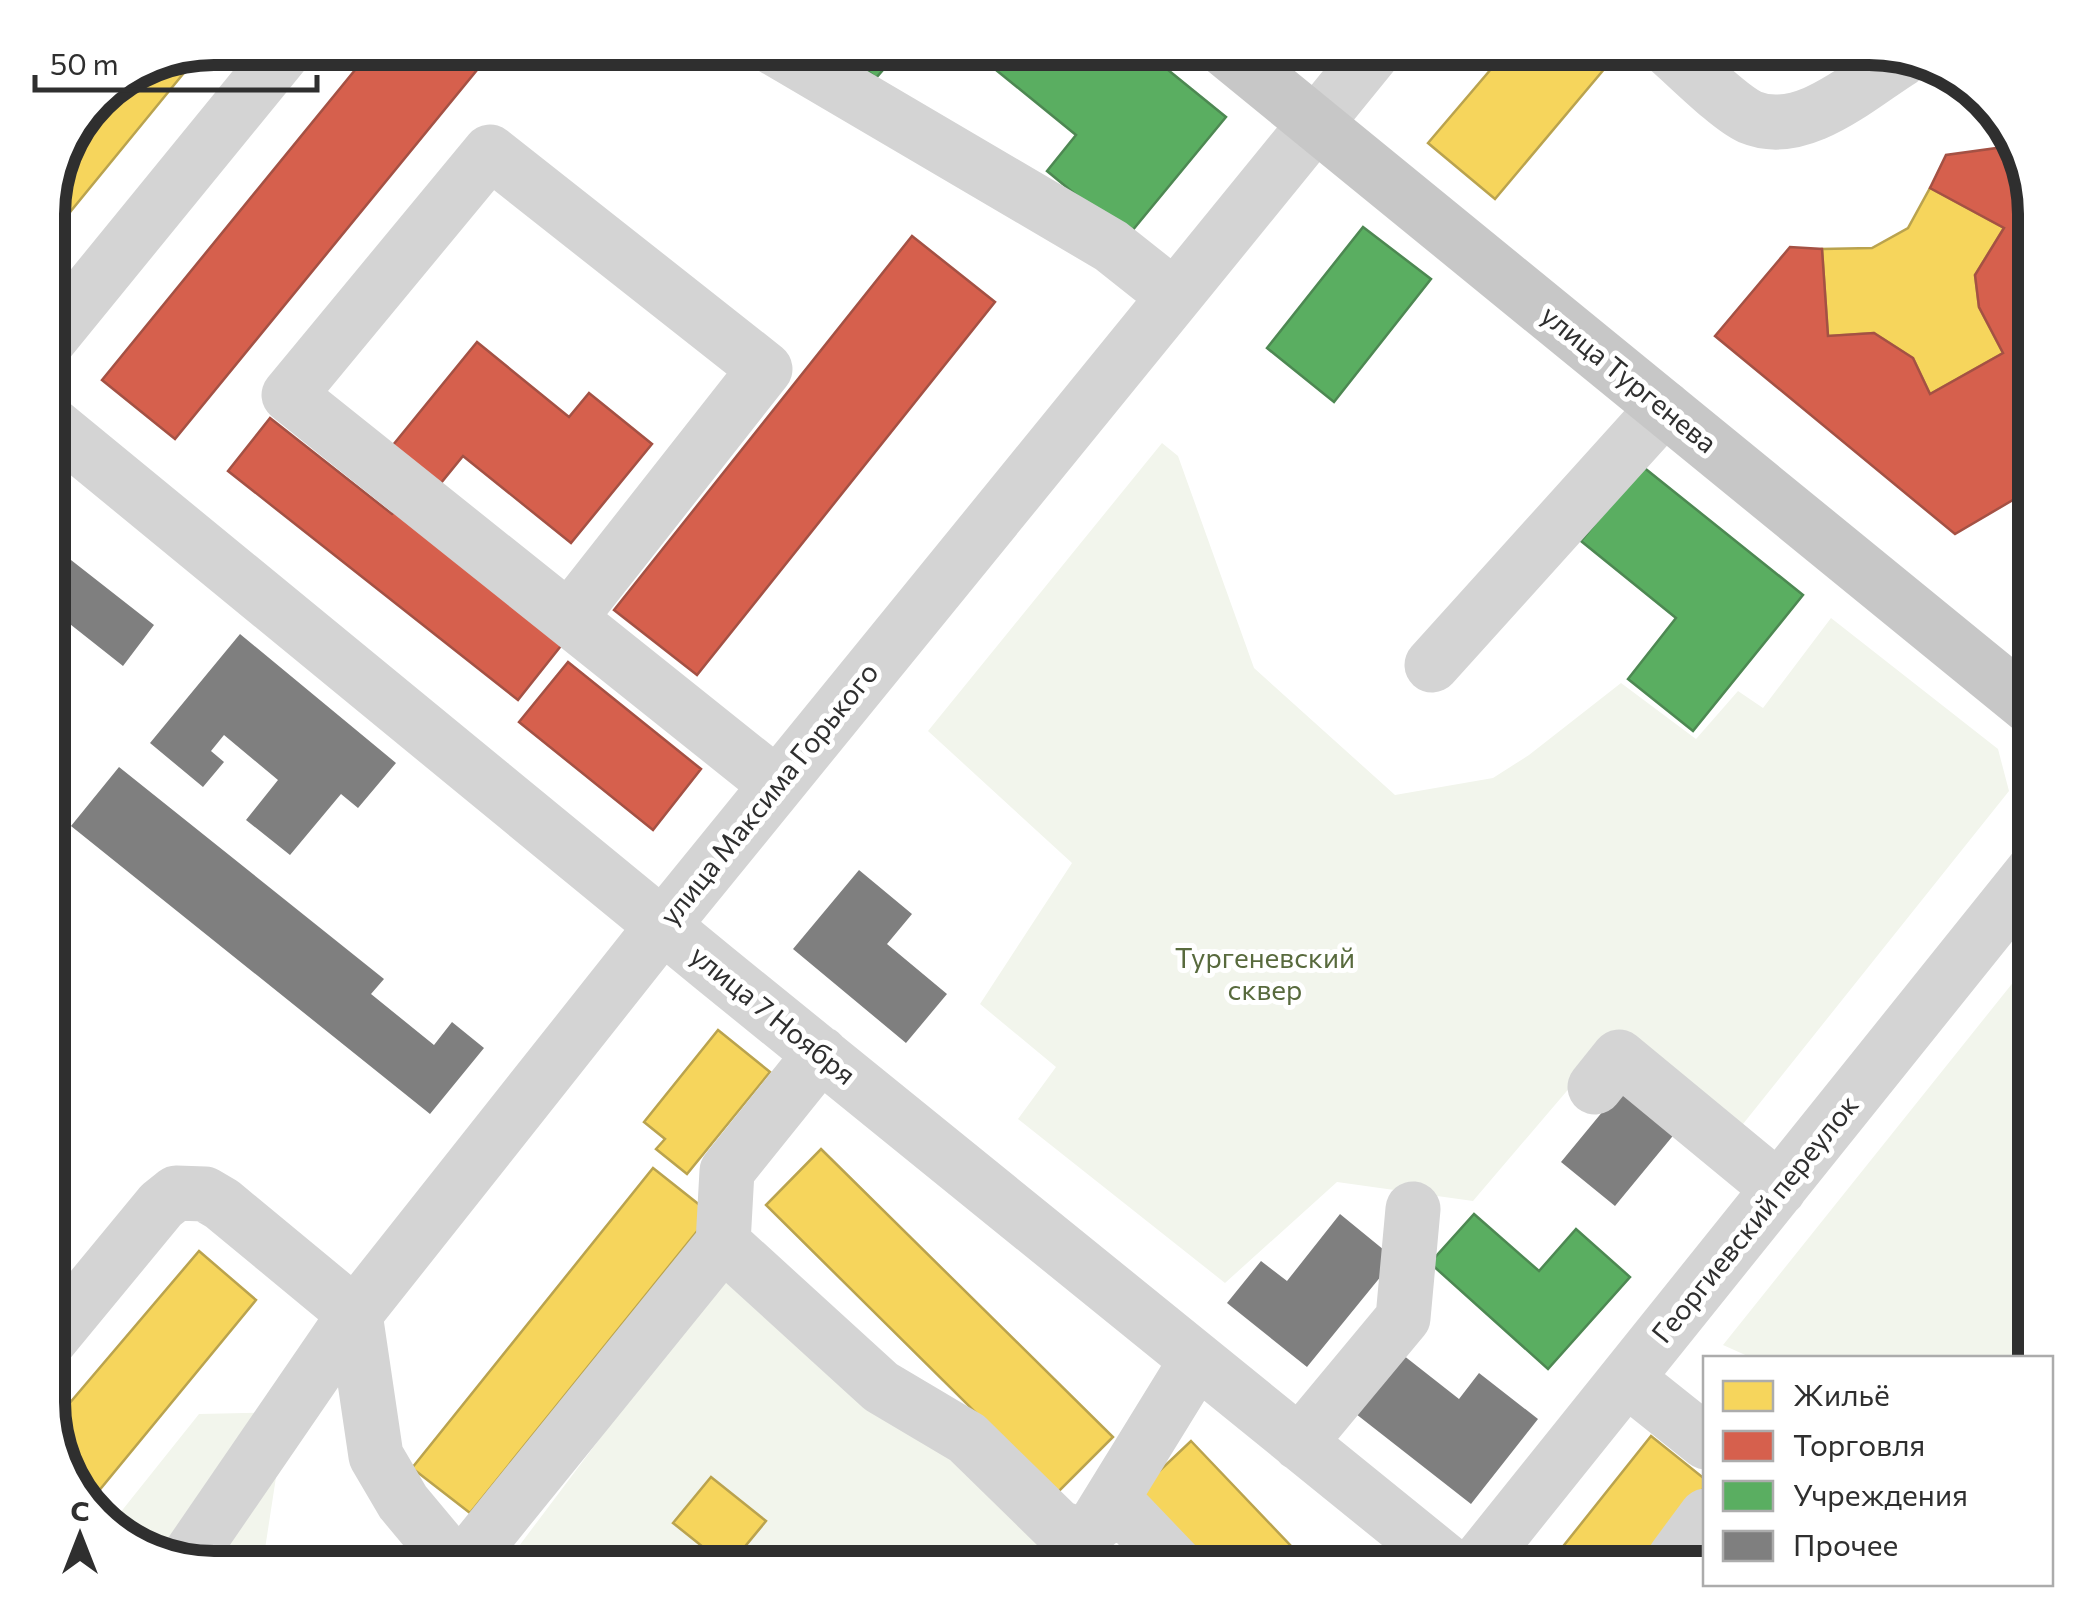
<svg xmlns="http://www.w3.org/2000/svg" width="2083" height="1616" font-family="Commissioner,sans-serif">
  <style>
    .green { fill: #f2f5ec }
    .homes { fill: #f6d55c; stroke: #baa34e; stroke-width: 2.5 }
    .shops { fill: #d6604d; stroke: #a45144; stroke-width: 2.5 }
    .public { fill: #5aae61; stroke: #4d8852; stroke-width: 2.5 }
    .building { fill: #7f7f7f }
    .lines { fill: none; stroke-linecap: round; stroke-linejoin: round }
    .minor { stroke: #d4d4d4; stroke-width: 55 }
    .major { stroke: #c7c7c7; stroke-width: 55 }
    .labels { text-anchor: middle; stroke-width: 10; stroke-linejoin: round; paint-order: stroke }
    .street-label { font-size: 28px; fill: #2f2f2f; stroke: #fff }
    .park-label { font-size: 28px; fill: #586a3d; stroke: #fff }
    .rim { fill: none; stroke: #2f2f2f; stroke-width: 12 }
  </style>
  <rect width="100%" height="100%" fill="#fff"/>
  <path class="green" d="M1162 443 1178 456 1254 668 1395 795 1493 778 1529 755 1621 683 1696 739 1738 691 1763 708 1831 618 1998 749 2009 791 1739 1129 1618 1031 1473 1201 1337 1182 1225 1283 1018 1119 1056 1067 980 1004 1072 863 928 731Z
    M2035 955V1346L2015 1358H1752L1723 1345Z
    M726 1271 963 1454 1062 1548 1124 1545 1146 1568H514L516 1550Z
    M286 1412 263 1562 259 1568H213L112 1534 108 1528 199 1414Z"/>
  <path class="homes" d="M1509 48H1607L1616 55 1495 199 1428 143Z
    M201 52 48 239V202L104 89Z
    M1930 188 2004 228 1975 275 1979 307 2003 353 1930 394 1913 358 1874 333 1828 336 1822 249 1872 248 1908 228Z
    M718 1030 770 1072 687 1174 656 1149 665 1139 644 1122Z
    M821 1149 1113 1437 1057 1493 766 1205Z
    M653 1168 711 1214 470 1513 412 1468Z
    M199 1251 256 1300 88 1504 65 1476 51 1425Z
    M1651 1436 1706 1480V1485L1649 1557 1664 1568H1565L1553 1559Z
    M1191 1441 1312 1568H1206L1135 1494Z
    M711 1477 766 1521 728 1567 673 1523Z"/>
  <path class="shops" d="M373 48H495L175 439 102 380Z
    M2019 145 2035 213V487L1955 534 1715 336 1790 247 1822 249 1828 336 1874 333 1913 358 1930 394 2003 353 1979 307 1975 275 2004 228 1930 188 1946 155Z
    M912 236 995 302 697 675 614 610Z
    M477 342 569 417 589 393 652 444 571 543 463 456 432 494 384 456Z
    M270 418 392 514 402 506 568 637 518 700 228 471Z
    M568 662 701 769 653 830 519 722Z"/>
  <path class="public" d="M818 48H902L876 78 851 57 842 68Z
    M969 48H1141L1226 117 1127 237 1047 171 1076 135Z
    M1363 227 1431 279 1334 402 1267 348Z
    M1642 466 1803 595 1693 731 1628 679 1676 618 1581 541Z
    M1474 1214 1539 1271 1576 1229 1630 1277 1548 1369 1430 1263Z"/>
  <path class="building" d="M48 542 154 625 123 666 56 613 48 624Z
    M240 634 396 763 358 808 341 794 290 855 246 820 278 780 224 735 211 751 224 762 203 787 150 743Z
    M48 737 59 746 48 761Z
    M119 767 384 979 371 994 434 1045 452 1022 484 1048 430 1114 71 826Z
    M859 870 912 914 887 944 947 994 906 1043 793 949Z
    M1627 1082 1681 1126 1615 1206 1561 1162Z
    M1340 1214 1395 1259 1307 1367 1227 1303 1261 1261 1287 1281Z
    M1403 1355 1459 1399 1479 1373 1538 1419 1471 1504 1356 1414Z"/>
  <g class="lines">
    <path class="minor" d="M774 48 1111 246 1174 296
      M1667 48C1687 65 1728 107 1750 117 1802 139 1860 85 1902 59
      M48 341 287 48
      M48 421 714 968 1454 1568
      M570 617 765 369 490 152 289 395 777 785
      M1432 665 1664 408
      M1595 1087 1619 1057 1779 1189
      M723 1243 881 1387 967 1438 1058 1527 1079 1535 1096 1524 1197 1360
      M48 1342 161 1205 176 1193 205 1194 222 1204 355 1314 376 1456 403 1502 458 1568
      M1627 1379 1706 1442
      M1299 1443 1403 1318 1413 1209
      M1112 1498 1179 1568
      M1675 1558 1706 1516
      M187 1559 355 1314 664 924 1377 48
      M460 1568 723 1243 727 1171 821 1054
      M1474 1568 2035 869"/>
    <path class="major" d="M1223 48 2035 711"/>
  </g>
  <g class="labels">
    <g class="street-label">
      <text transform="translate(1629 379) rotate(39)" y="10">улица Тургенева</text>
      <text transform="translate(769 794) rotate(-51)" y="10">улица Максима Горького</text>
      <text transform="translate(773 1015) rotate(39)" y="10">улица 7 Ноября</text>
      <text transform="translate(1755 1219) rotate(-51)" y="10">Георгиевский переулок</text>
    </g>
    <g class="park-label">
      <text x="1265" y="968">Тургеневский<tspan x="1265" dy="32">сквер</tspan></text>
    </g>
  </g>
  <path d="M0 0H2083V1616H0ZM214 65H1869A149 149 0 0 1 2018 214V1402A149 149 0 0 1 1869 1551H214A149 149 0 0 1 65 1402V214A149 149 0 0 1 214 65Z" fill="#fff" fill-rule="evenodd"/>
  <path class="rim" d="M214 65H1869A149 149 0 0 1 2018 214V1402A149 149 0 0 1 1869 1551H214A149 149 0 0 1 65 1402V214A149 149 0 0 1 214 65Z"/>
  <rect x="1703" y="1356" width="350" height="230" fill="#ffffff" stroke="#acacac" stroke-width="2.5"/>
  <rect x="1723" y="1381" width="50" height="30" fill="#f6d55c" stroke="#acacac" stroke-width="2.5"/>
  <text x="1793" y="1406" font-size="30" fill="#2f2f2f">Жильё</text>
  <rect x="1723" y="1431" width="50" height="30" fill="#d6604d" stroke="#acacac" stroke-width="2.5"/>
  <text x="1793" y="1456" font-size="30" fill="#2f2f2f">Торговля</text>
  <rect x="1723" y="1481" width="50" height="30" fill="#5aae61" stroke="#acacac" stroke-width="2.5"/>
  <text x="1793" y="1506" font-size="30" fill="#2f2f2f">Учреждения</text>
  <rect x="1723" y="1531" width="50" height="30" fill="#7f7f7f" stroke="#acacac" stroke-width="2.5"/>
  <text x="1793" y="1556" font-size="30" fill="#2f2f2f">Прочее</text>
  <g transform="translate(80 1536)" stroke="#ffffff" stroke-width="8" paint-order="stroke">
  <path d="M0-8L18 38L0 25L-18 38Z" fill="#2f2f2f"/>
  <text y="-15" font-size="28" font-weight="bold" text-anchor="middle" fill="#2f2f2f">С</text>
  </g>
  <path d="M35 75v15h282v-15" fill="none" stroke="#2f2f2f" stroke-width="5"/>
  <text x="50" y="75" font-size="30" fill="#2f2f2f" stroke="#ffffff" stroke-width="8" paint-order="stroke">50 m</text>
</svg>
